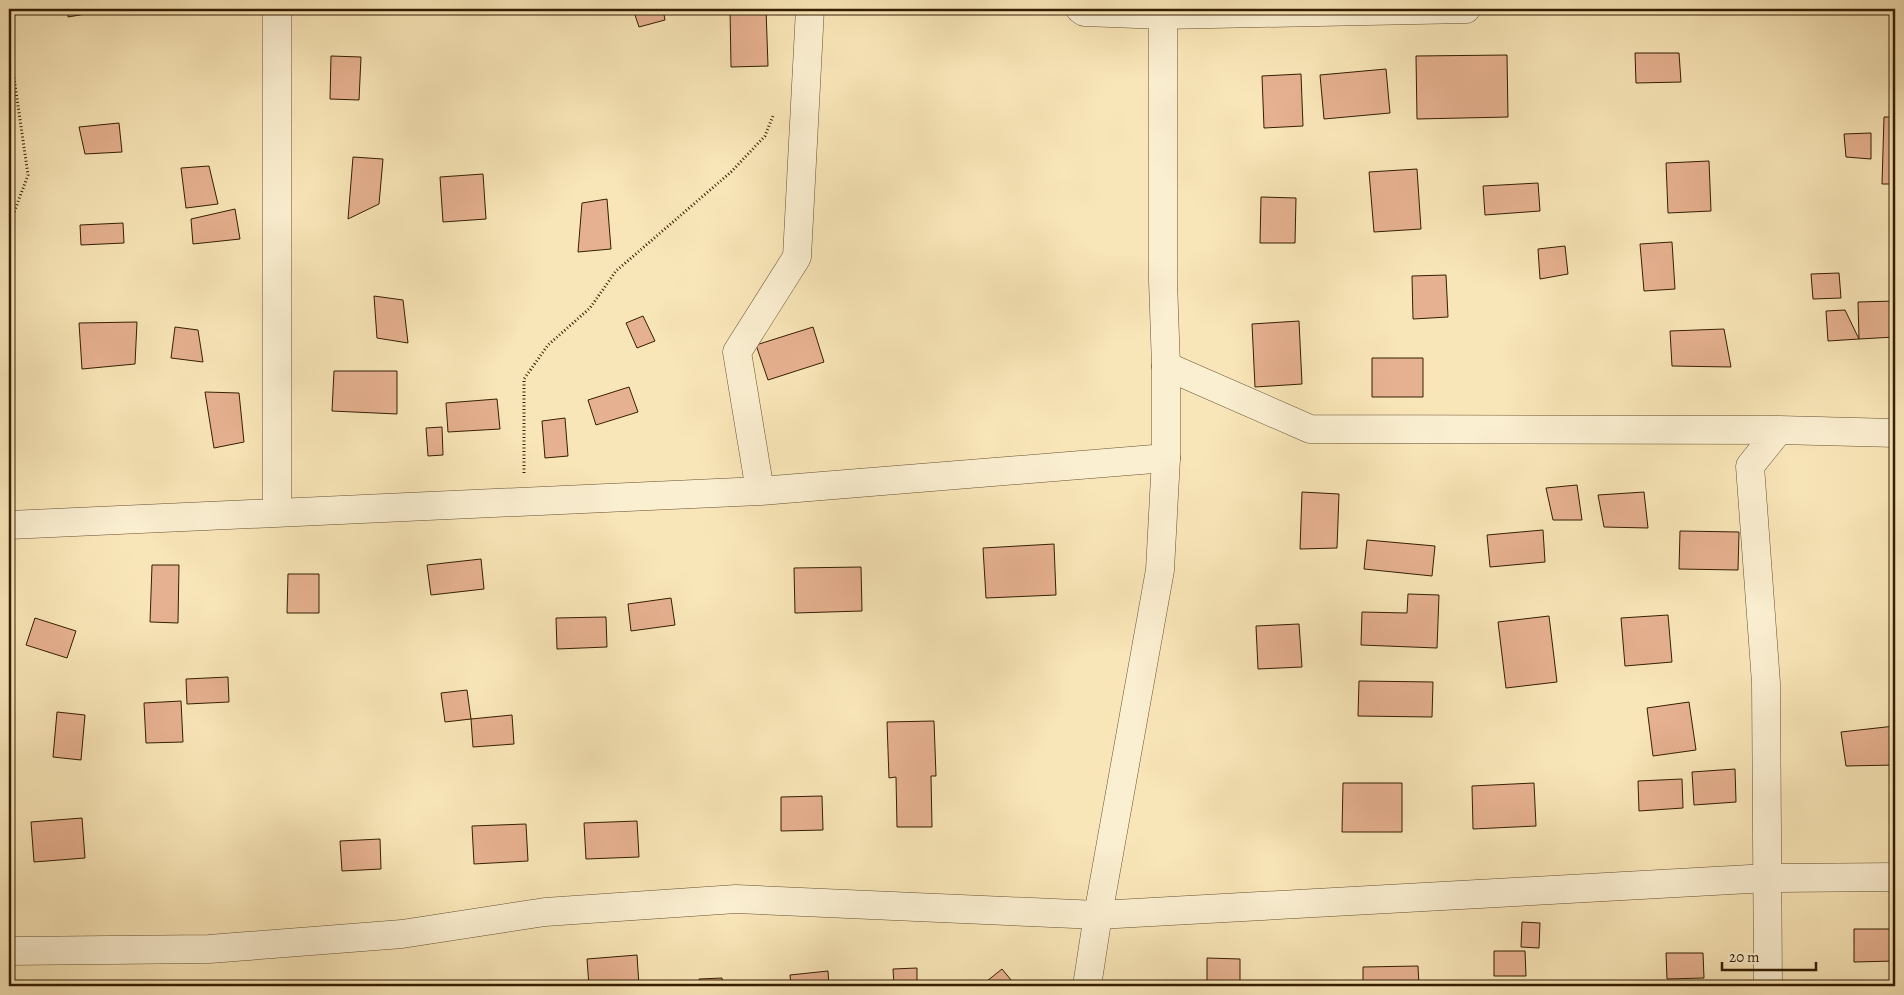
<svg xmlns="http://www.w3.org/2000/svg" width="1904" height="995" font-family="Alegreya,serif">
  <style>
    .building { fill: #e6b190; stroke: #351e02 }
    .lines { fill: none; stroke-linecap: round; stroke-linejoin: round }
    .minor-casing { stroke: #665030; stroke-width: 29 }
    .tertiary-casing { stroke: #665030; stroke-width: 29 }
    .path { stroke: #351e02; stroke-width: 3; stroke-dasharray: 1 2.5; stroke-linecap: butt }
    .minor { stroke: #fbefd1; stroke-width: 28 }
    .tertiary { stroke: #fbefd1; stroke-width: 28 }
  </style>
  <rect width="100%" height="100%" fill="#f9e6b8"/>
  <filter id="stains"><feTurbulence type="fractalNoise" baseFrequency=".004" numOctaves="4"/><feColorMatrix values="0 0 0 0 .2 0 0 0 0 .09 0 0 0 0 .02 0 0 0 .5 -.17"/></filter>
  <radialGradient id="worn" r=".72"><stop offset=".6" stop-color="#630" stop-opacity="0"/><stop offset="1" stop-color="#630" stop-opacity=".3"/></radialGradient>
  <path class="building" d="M68 9H109V10L68 17Z
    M633 9H663L665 20 639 27Z
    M730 9H766L768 66 731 67Z
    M1635 53H1679L1681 82 1636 83Z
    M1507 55 1508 117 1417 119 1416 56Z
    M331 56 361 57 359 100 330 99Z
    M1386 69 1390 113 1324 119 1320 75Z
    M1301 74 1303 126 1264 128 1262 76Z
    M1884 117H1895V184H1882Z
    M119 123 122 152 85 154 79 127Z
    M1871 133V159L1846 157 1844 134Z
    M353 157 383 159 379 204 348 219Z
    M1709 161 1711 211 1668 213 1666 163Z
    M209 166 218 204 186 208 181 168Z
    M1417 169 1421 229 1374 232 1369 172Z
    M483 174 486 219 443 222 440 177Z
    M1538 183 1540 211 1485 215 1483 186Z
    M1261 197 1296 198 1295 243H1260Z
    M607 199 611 249 578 252 582 203Z
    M235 209 240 239 193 244 191 219Z
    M123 223 124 243 81 245 80 225Z
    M1672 242 1675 289 1644 291 1640 244Z
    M1565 246 1568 274 1540 279 1538 249Z
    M1839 273 1841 298 1813 299 1811 274Z
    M1446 275 1448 317 1413 319 1412 276Z
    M374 296 403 300 408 343 377 338Z
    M1895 301V337L1859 339 1858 302Z
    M1845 310 1859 339 1828 341 1826 311Z
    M643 316 655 341 637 348 626 323Z
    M1299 321 1302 384 1255 387 1252 324Z
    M137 322 135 364 82 369 79 323Z
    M175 327 198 330 203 362 171 358Z
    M813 327 824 362 768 380 756 345Z
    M1724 329 1731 367 1672 366 1670 331Z
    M1372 358H1423V397H1372Z
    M334 371H397V414L332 411Z
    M629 387 638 412 596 425 588 400Z
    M205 392 239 393 244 442 214 448Z
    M497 399 500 429 448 432 446 403Z
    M565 418 568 456 545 458 542 421Z
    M442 427 443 455 428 456 426 428Z
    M1577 485 1582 520H1553L1546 488Z
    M1302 492 1339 494 1337 548 1300 549Z
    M1644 492 1648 528 1604 527 1598 495Z
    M1543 530 1545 562 1490 567 1487 535Z
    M1680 531 1739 532 1738 570 1679 569Z
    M1367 540 1435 546 1432 576 1364 569Z
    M1054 544 1056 595 986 598 983 548Z
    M481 559 484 589 431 595 427 565Z
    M152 565H179L178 623 150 622Z
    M861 567 862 611 795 613 794 568Z
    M288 574H319V613H287Z
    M1408 594 1439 595 1437 648 1361 645 1362 612 1407 613Z
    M671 598 675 625 631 631 628 604Z
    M1668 615 1672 662 1625 666 1621 618Z
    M1549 616 1557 682 1506 688 1498 622Z
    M606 617 607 647 557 649 556 618Z
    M35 618 76 631 67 658 26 645Z
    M1299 624 1302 667 1258 669 1256 626Z
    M228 677 229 702 187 704 186 679Z
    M1359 681 1433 682 1432 717 1358 716Z
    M467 690 471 719 445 722 441 693Z
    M181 701 183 742 146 743 144 703Z
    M1689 702 1696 750 1653 756 1647 708Z
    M57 712 85 715 81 760 53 757Z
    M512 715 514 744 473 747 471 719Z
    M934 721 936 776H931L932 827H897L896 777 889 778 887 722Z
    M1895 726V765L1846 766 1841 732Z
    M1735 769 1736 802 1694 805 1692 772Z
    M1682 779 1683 808 1639 811 1638 781Z
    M1343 783H1402V832H1342Z
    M1534 783 1536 826 1473 829 1472 786Z
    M822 796 823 830 781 831V797Z
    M82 818 85 858 34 862 31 822Z
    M637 821 639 857 586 859 584 823Z
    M526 824 528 861 474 864 472 826Z
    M380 839 381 869 342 871 340 841Z
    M1522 922 1540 923 1539 948 1521 947Z
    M1854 929H1895V961L1854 962Z
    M1494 951H1525L1526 976H1494Z
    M1666 953H1703L1704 978 1667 979Z
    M637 955 639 986H589L587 959Z
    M1207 958 1240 959V986H1207Z
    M1418 966 1419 986H1363V967Z
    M917 968V986H894L893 969Z
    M1002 969 1016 986H982V985Z
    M828 971 829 986H791L790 975Z
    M722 978 723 986H699V979Z"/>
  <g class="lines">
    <defs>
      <path id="minor" d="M277 9V512
        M1080 9 1084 12 1163 15 1466 9
        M1166 366 1310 429 1779 430 1895 433
        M760 491 737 352 797 257 810 9
        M9 525 760 491 1166 458
        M9 951 209 949 402 934 545 912 736 899 1098 915
        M1768 986 1766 683 1750 466 1779 430"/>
      <path id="tertiary" d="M1098 915 1768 878 1895 877
        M1087 986 1098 915 1160 570 1166 458V366L1163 281V9"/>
    </defs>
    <use href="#minor" class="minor-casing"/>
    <use href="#tertiary" class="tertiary-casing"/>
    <path class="path" d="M9 43 28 175 9 226
      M524 473V379L548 345 590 308 616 271 731 172 765 136 773 116"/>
    <use href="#minor" class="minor"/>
    <use href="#tertiary" class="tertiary"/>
  </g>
  <rect width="1904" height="995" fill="none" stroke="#f9e6b8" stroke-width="30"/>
  <rect x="10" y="10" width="1884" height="975" fill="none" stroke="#351e02" stroke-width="2.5"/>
  <rect x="15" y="15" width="1874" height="965" fill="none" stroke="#351e02"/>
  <path d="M1722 962v8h94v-8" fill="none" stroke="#351e02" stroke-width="2.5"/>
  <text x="1729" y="962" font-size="15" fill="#351e02" stroke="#fbefd1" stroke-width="4" paint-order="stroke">20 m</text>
  <rect width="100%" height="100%" filter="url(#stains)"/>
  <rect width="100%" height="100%" fill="url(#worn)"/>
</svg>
